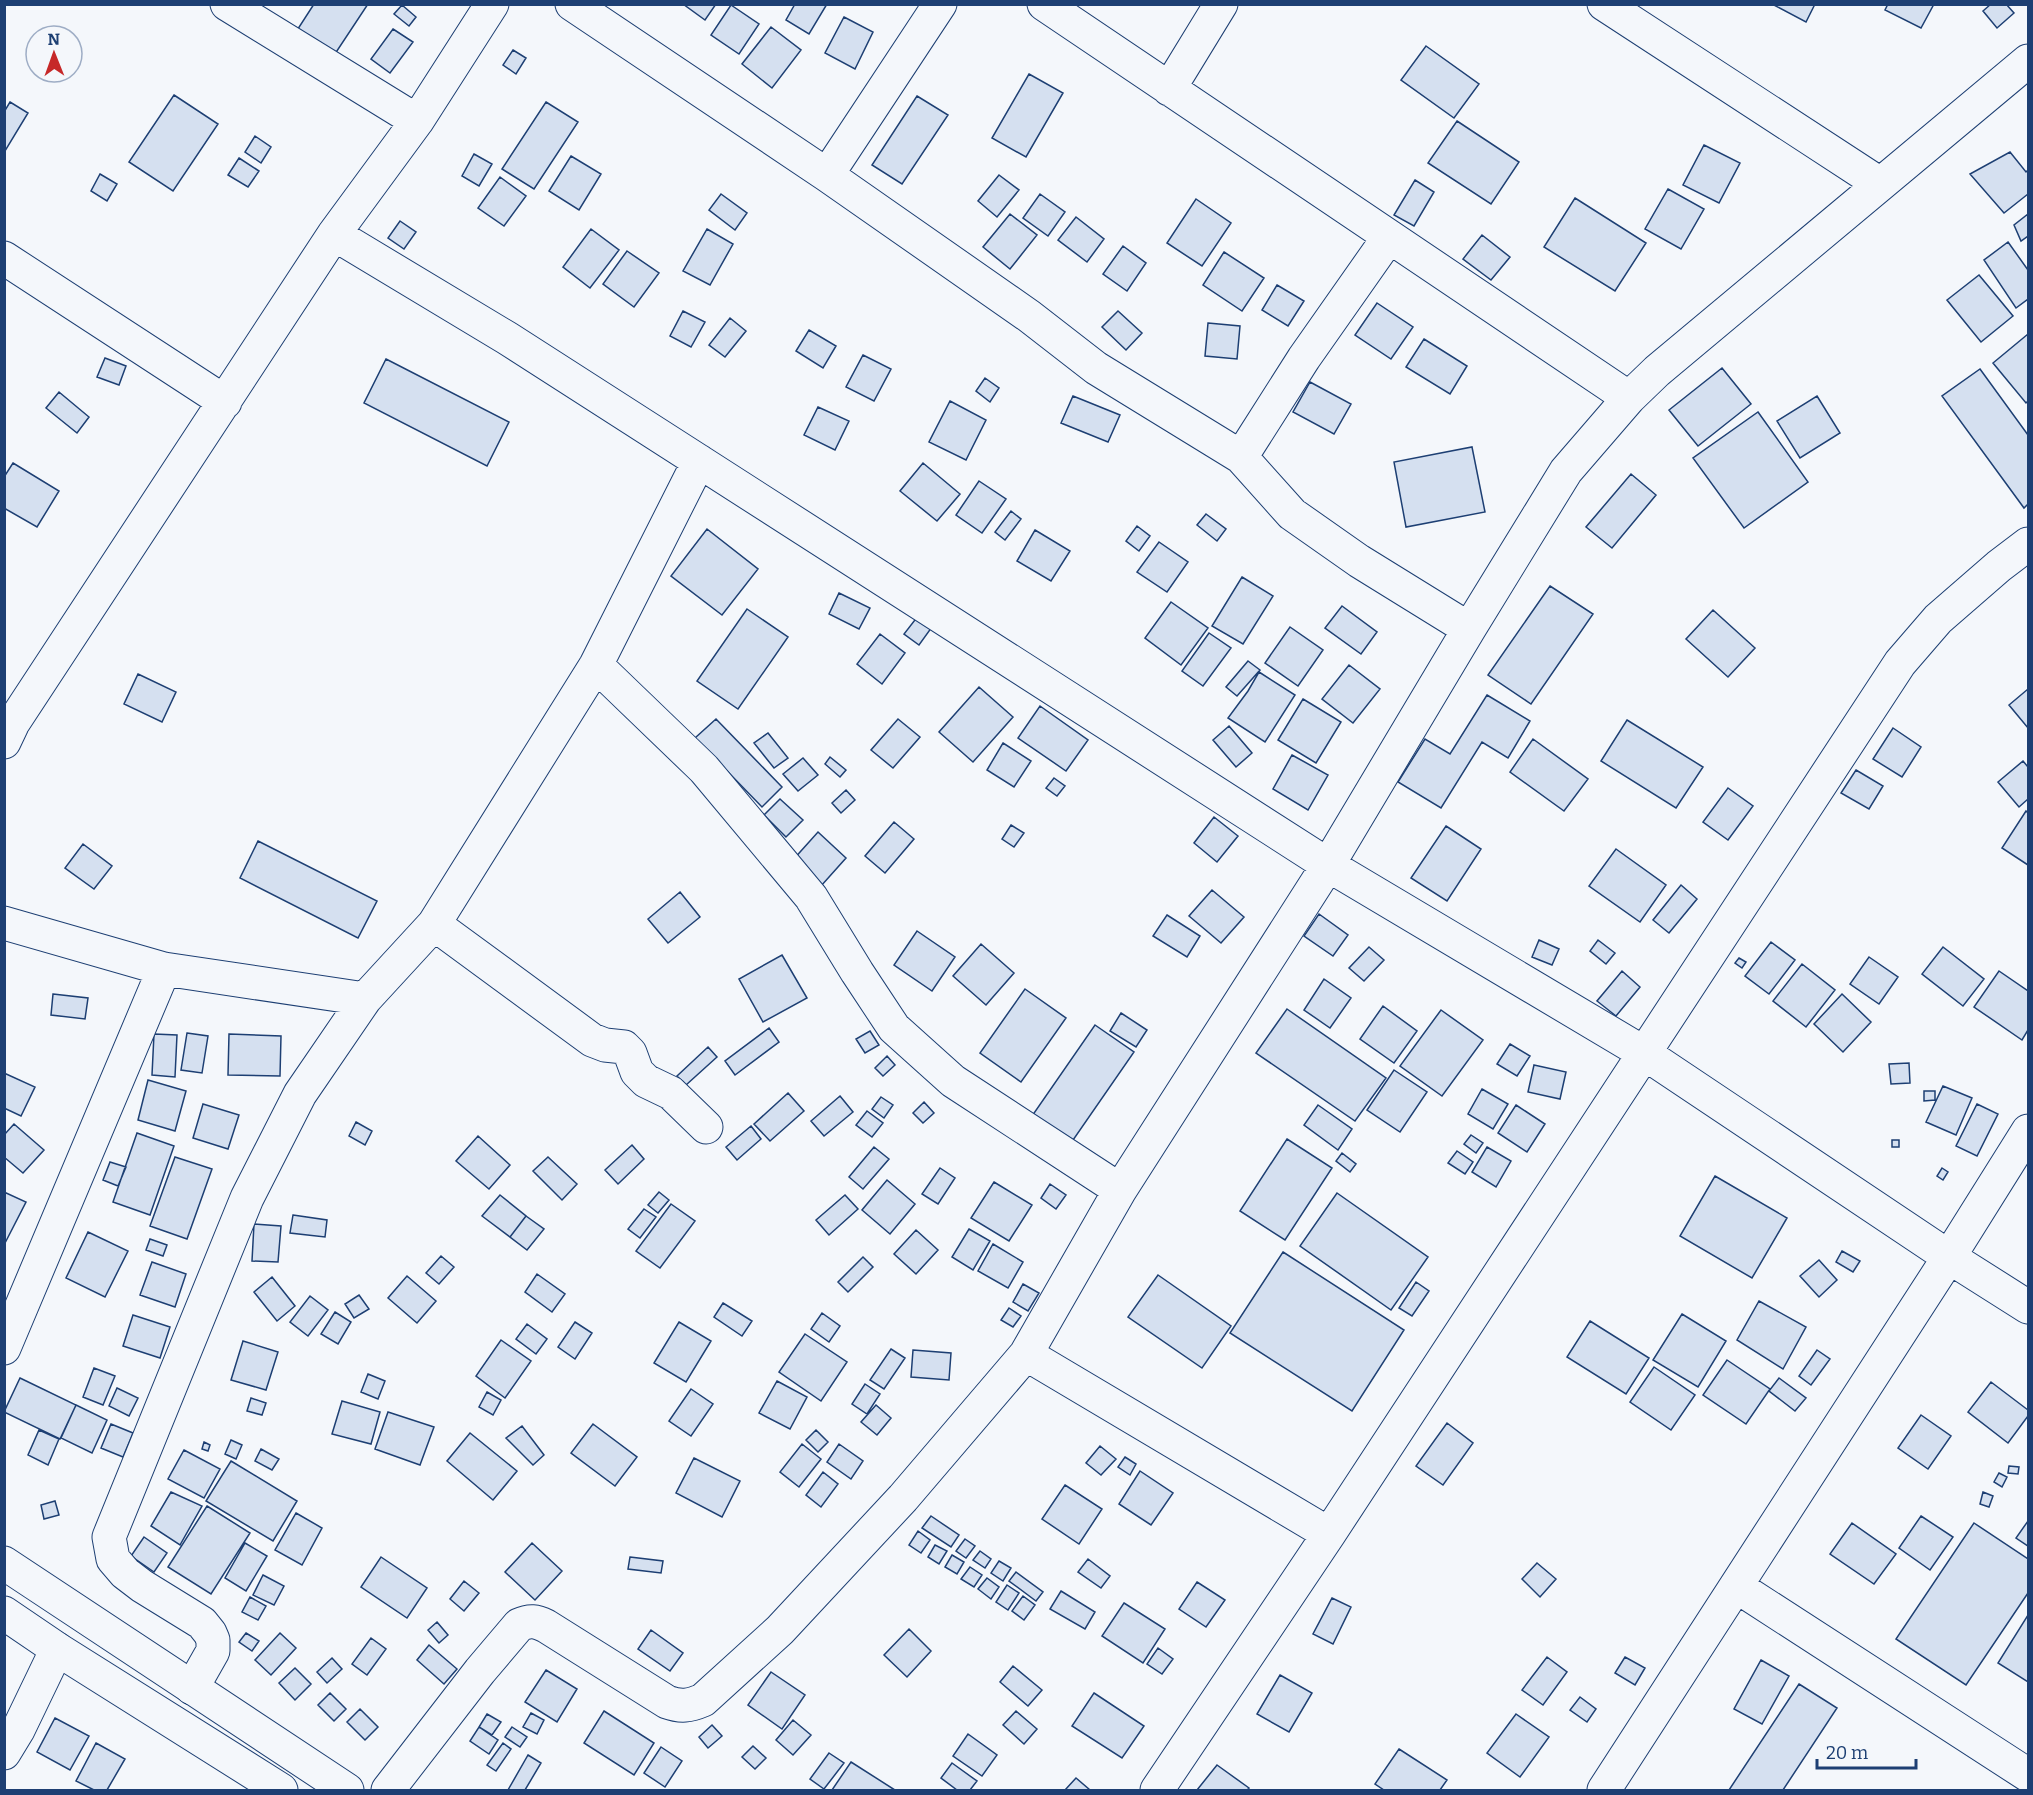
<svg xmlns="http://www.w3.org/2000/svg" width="2033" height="1795" font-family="Bitter,serif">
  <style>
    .building { fill: #d5e0f0; stroke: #1d3f73; stroke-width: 1.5 }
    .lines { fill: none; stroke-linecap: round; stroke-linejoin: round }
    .minor-casing { stroke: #1d3f73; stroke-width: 35 }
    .major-casing { stroke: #1d3f73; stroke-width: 35 }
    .minor { stroke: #f4f7fb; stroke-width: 33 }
    .major { stroke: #f4f7fb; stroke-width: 33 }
  </style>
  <rect width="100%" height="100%" fill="#f4f7fb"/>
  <path class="building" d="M314 4H368L329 63 292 38Z
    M683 4H716L705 20Z
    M795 4H827L809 34 786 20Z
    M1772 4H1815L1806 22Z
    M1888 4H1934L1921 28 1885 10Z
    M1991 4H2006L2014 13 1997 28 1983 11Z
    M402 5 416 17 409 26 394 14Z
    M731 5 759 24 739 54 711 35Z
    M844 17 873 32 855 69 825 53Z
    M771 27 801 50 772 88 742 64Z
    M393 29 413 42 390 73 371 59Z
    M1426 46 1479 84 1454 118 1401 80Z
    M513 50 526 58 516 74 503 65Z
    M1029 74 1063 93 1026 157 992 138Z
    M174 95 218 124 173 191 129 162Z
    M917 96 948 115 902 184 872 165Z
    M10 102 28 113 5 151 4 112Z
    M546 102 578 122 534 189 502 169Z
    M1457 121 1519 162 1491 204 1428 163Z
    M255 136 271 147 261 163 245 152Z
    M1704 145 1740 163 1719 203 1683 185Z
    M2010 152 2026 172 2028 170V194L2004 213 1970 174Z
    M474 154 492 164 479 186 462 176Z
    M571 156 601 174 579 210 549 191Z
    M239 158 259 171 248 187 228 175Z
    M100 174 117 184 107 201 91 191Z
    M999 175 1019 190 997 217 978 201Z
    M500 177 526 196 504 226 478 208Z
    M1415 180 1434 192 1414 226 1394 215Z
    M1668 189 1704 209 1681 249 1645 229Z
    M721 194 747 213 735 230 709 210Z
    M1040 194 1065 212 1048 236 1023 218Z
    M1575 198 1646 243 1615 291 1544 247Z
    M1196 199 1231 223 1202 266 1167 243Z
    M1010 214 1037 235 1010 269 983 247Z
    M2028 214V236L2021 241 2014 225Z
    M1076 217 1104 239 1087 262 1058 240Z
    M400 221 416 232 404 249 388 238Z
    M591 229 619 250 590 288 563 267Z
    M707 229 733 244 710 285 683 271Z
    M1482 235 1510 257 1491 280 1463 259Z
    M2008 242 2028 270V299L2016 308 1984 260Z
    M1123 246 1146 263 1127 291 1103 274Z
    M627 251 659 273 634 307 603 284Z
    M1224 252 1264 278 1242 311 1203 285Z
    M1979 275 2013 316 1981 342 1947 300Z
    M1277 285 1304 301 1288 326 1262 310Z
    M1377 303 1413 327 1391 359 1355 335Z
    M683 311 705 322 691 347 670 336Z
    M1118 311 1142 333 1126 350 1102 327Z
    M730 318 746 331 725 357 709 345Z
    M1208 323 1240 326 1237 359 1205 356Z
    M809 330 836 346 823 368 796 351Z
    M2028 334V401L2026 403 1993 363Z
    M1424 339 1467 366 1450 394 1406 367Z
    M863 355 891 369 874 401 846 387Z
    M105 358 126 366 119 385 97 377Z
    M386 359 509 422 487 466 364 403Z
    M1722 368 1751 404 1698 446 1669 410Z
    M1980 369 2028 435V504L2024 508 1942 396Z
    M985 378 999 388 990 402 976 391Z
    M1310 382 1351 404 1334 434 1293 412Z
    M59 392 89 417 77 433 46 408Z
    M1073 396 1120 415 1108 442 1061 423Z
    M1817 396 1840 433 1800 458 1777 421Z
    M950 401 986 420 966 460 929 442Z
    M818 407 849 421 835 450 804 435Z
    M1758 412 1808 482 1744 528 1693 458Z
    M1472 447 1485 512 1406 527 1394 462Z
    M13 463 59 491 37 527 4 508V477Z
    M923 463 960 494 937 521 900 491Z
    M1631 474 1656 495 1612 548 1586 527Z
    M979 481 1006 499 982 533 956 515Z
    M1011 511 1021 519 1005 540 995 532Z
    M1206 514 1226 529 1217 541 1197 525Z
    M1137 526 1150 536 1139 551 1126 541Z
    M707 529 758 569 722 615 671 576Z
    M1035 530 1070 551 1051 581 1017 561Z
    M1159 542 1188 562 1167 592 1137 572Z
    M1242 577 1273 596 1243 644 1212 626Z
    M1550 586 1593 614 1531 704 1488 675Z
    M839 593 870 608 859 629 829 614Z
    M1171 602 1208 628 1181 665 1145 638Z
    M1342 606 1377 632 1361 654 1325 628Z
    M747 609 788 637 738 709 697 681Z
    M1713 610 1755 648 1728 677 1686 639Z
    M918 616 932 627 919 645 904 634Z
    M1290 627 1323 650 1298 686 1265 663Z
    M1209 633 1231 648 1203 686 1182 671Z
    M880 634 905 653 882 684 857 664Z
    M1248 661 1260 670 1237 696 1226 687Z
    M1349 665 1380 689 1353 723 1322 699Z
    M1259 672 1295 695 1265 742 1228 718 1248 691Z
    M138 674 176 692 162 722 124 704Z
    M979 687 1013 717 973 762 939 732Z
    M2028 689V728L2009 705Z
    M1487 695 1530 721 1508 758 1482 742 1441 808 1398 782 1425 739 1450 754Z
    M1303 699 1341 722 1316 763 1278 740Z
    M1040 706 1088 740 1066 771 1018 738Z
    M716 719 782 787 762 807 695 738Z
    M898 719 920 737 893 768 871 750Z
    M1627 720 1703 767 1676 808 1601 761Z
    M1229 726 1252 753 1236 767 1213 740Z
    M1893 728 1921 747 1902 777 1873 759Z
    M768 733 788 758 774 768 754 743Z
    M1533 739 1588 779 1564 811 1510 772Z
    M1003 743 1031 761 1014 787 987 770Z
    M1292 755 1328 775 1308 810 1273 789Z
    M830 757 846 770 840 777 825 764Z
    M803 758 818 775 798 791 783 774Z
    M2023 761 2028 767V799L2019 807 1998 782Z
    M1856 770 1883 786 1869 809 1841 793Z
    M1054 778 1065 786 1057 796 1046 788Z
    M1728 788 1753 806 1728 840 1703 822Z
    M846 790 855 800 841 813 832 803Z
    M780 799 803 820 786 837 764 815Z
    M2026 811 2028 813V865L2002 848Z
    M1214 817 1238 836 1217 862 1194 843Z
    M894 822 914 839 885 873 865 856Z
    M1011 825 1024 833 1014 847 1002 839Z
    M1446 826 1481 849 1447 901 1411 878Z
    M818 832 846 858 821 886 792 861Z
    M258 841 377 901 358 938 240 878Z
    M83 844 112 866 94 889 65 868Z
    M1616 849 1666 885 1640 922 1589 886Z
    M1681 885 1697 899 1669 933 1653 920Z
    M1212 890 1244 917 1221 943 1189 916Z
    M680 892 700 917 668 943 648 919Z
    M1319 914 1348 935 1333 956 1304 936Z
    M1167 915 1200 936 1187 957 1153 936Z
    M917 931 955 957 932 991 894 965Z
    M1539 940 1559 949 1552 965 1532 957Z
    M1598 940 1615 953 1606 964 1590 951Z
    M1771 942 1795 960 1769 994 1745 976Z
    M981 944 1014 973 986 1005 953 976Z
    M1369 947 1384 960 1364 981 1349 968Z
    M1943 947 1984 979 1963 1006 1922 974Z
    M782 955 807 998 763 1022 739 979Z
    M1869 957 1898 977 1879 1004 1850 984Z
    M1739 958 1746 962 1742 968 1735 963Z
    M1802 964 1835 990 1806 1027 1773 1001Z
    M1622 971 1640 987 1616 1016 1597 1001Z
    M1999 971 2028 991V1030L2022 1040 1974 1007Z
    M1324 979 1351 998 1330 1028 1304 1010Z
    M1025 989 1066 1018 1021 1082 980 1053Z
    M53 994 88 998 85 1019 51 1015Z
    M1842 994 1871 1022 1843 1052 1814 1024Z
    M1383 1006 1417 1031 1394 1063 1360 1039Z
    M1287 1009 1386 1078 1355 1121 1256 1053Z
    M1441 1010 1483 1040 1442 1096 1400 1066Z
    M1121 1013 1147 1030 1136 1047 1110 1031Z
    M1095 1025 1134 1052 1071 1143 1032 1116Z
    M769 1028 779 1042 735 1075 725 1061Z
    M870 1031 879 1045 865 1053 856 1039Z
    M187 1033 208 1036 202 1073 181 1070Z
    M154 1034 177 1035 175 1077 152 1075Z
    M229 1034 281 1036 280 1076 228 1075Z
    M1510 1044 1530 1056 1517 1076 1497 1064Z
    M708 1047 717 1057 686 1085 677 1076Z
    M887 1056 895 1065 883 1076 875 1068Z
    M1909 1063 1910 1083 1891 1084 1889 1064Z
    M1534 1065 1566 1072 1560 1099 1528 1092Z
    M1394 1070 1427 1092 1400 1132 1367 1110Z
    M4 1073 35 1087 21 1116 4 1108Z
    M148 1080 186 1091 175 1131 138 1120Z
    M1943 1086 1972 1098 1956 1135 1926 1122Z
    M1482 1089 1508 1104 1493 1129 1468 1114Z
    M1924 1091H1935V1100L1924 1101Z
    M788 1093 804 1111 770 1141 754 1124Z
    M840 1096 853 1112 824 1136 811 1121Z
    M881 1097 893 1105 884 1118 872 1109Z
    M924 1102 934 1113 923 1123 913 1113Z
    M203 1104 239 1115 228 1149 193 1138Z
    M1977 1104 1998 1114 1977 1156 1956 1146Z
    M1318 1105 1352 1129 1338 1150 1304 1125Z
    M1516 1105 1545 1124 1527 1152 1498 1133Z
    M867 1111 883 1123 872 1137 856 1125Z
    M356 1122 372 1131 365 1145 349 1136Z
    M14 1124 44 1150 23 1173 4 1157V1135Z
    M751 1126 761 1139 737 1160 726 1147Z
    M137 1133 174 1146 150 1215 113 1202Z
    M1471 1135 1483 1143 1476 1153 1464 1144Z
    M478 1136 510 1165 489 1189 456 1161Z
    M1287 1139 1332 1168 1285 1240 1240 1211Z
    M1892 1140H1899V1147H1892Z
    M632 1145 644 1159 618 1184 605 1170Z
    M874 1147 889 1159 863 1189 849 1177Z
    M1487 1147 1511 1161 1496 1187 1472 1172Z
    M1457 1151 1473 1162 1465 1174 1448 1163Z
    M1342 1153 1356 1164 1350 1172 1336 1161Z
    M175 1157 212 1169 187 1239 150 1226Z
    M548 1157 577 1184 562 1200 533 1171Z
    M110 1162 126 1167 118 1186 103 1180Z
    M940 1168 955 1178 938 1204 922 1194Z
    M1942 1168 1948 1172 1943 1180 1937 1176Z
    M1715 1176 1787 1218 1752 1278 1680 1236Z
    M887 1180 915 1204 890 1234 862 1210Z
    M994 1182 1032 1205 1009 1241 971 1218Z
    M1050 1184 1066 1195 1056 1209 1041 1198Z
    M4 1192 26 1202 4 1245Z
    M659 1192 669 1200 658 1213 648 1205Z
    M1337 1193 1428 1257 1391 1310 1300 1246Z
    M500 1195 526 1216 510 1237 482 1216Z
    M845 1195 858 1209 829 1235 816 1220Z
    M671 1204 695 1221 660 1268 636 1251Z
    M644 1209 656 1217 640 1238 628 1229Z
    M293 1215 327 1220 325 1237 290 1233Z
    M526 1216 544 1229 527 1250 510 1237Z
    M254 1224 281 1226 278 1262 252 1261Z
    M969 1229 990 1241 973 1270 952 1257Z
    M916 1230 938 1250 916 1274 894 1254Z
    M88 1232 128 1251 105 1297 66 1278Z
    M150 1239 167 1245 163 1256 146 1250Z
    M993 1244 1023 1262 1008 1288 978 1271Z
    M1842 1251 1860 1261 1853 1272 1836 1262Z
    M1283 1252 1404 1330 1352 1411 1230 1333Z
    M441 1256 454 1267 439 1284 426 1273Z
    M863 1257 873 1267 848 1292 838 1282Z
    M1819 1260 1837 1280 1819 1297 1800 1276Z
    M152 1262 186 1274 175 1307 140 1295Z
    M537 1274 565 1294 552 1312 525 1292Z
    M1158 1275 1231 1326 1202 1368 1128 1317Z
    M407 1276 436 1301 417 1323 388 1298Z
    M272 1277 295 1306 277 1321 254 1292Z
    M1416 1282 1429 1291 1412 1316 1399 1308Z
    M1023 1284 1039 1293 1028 1311 1013 1302Z
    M359 1295 369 1309 354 1318 345 1304Z
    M310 1296 328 1310 308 1336 290 1322Z
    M1759 1301 1806 1327 1783 1369 1737 1340Z
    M723 1303 752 1321 742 1336 714 1317Z
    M1009 1308 1021 1316 1013 1327 1001 1320Z
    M335 1312 351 1322 338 1344 321 1334Z
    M822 1313 840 1326 829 1342 811 1329Z
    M1682 1314 1726 1341 1698 1387 1653 1360Z
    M133 1315 170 1327 160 1358 123 1346Z
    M1590 1321 1649 1358 1626 1394 1567 1357Z
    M575 1322 592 1333 575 1359 558 1347Z
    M679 1322 711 1341 686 1382 654 1363Z
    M527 1324 547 1339 536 1354 516 1339Z
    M805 1334 847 1362 821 1401 779 1372Z
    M501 1340 531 1361 505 1398 476 1376Z
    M243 1341 278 1352 266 1390 231 1380Z
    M891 1349 905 1358 884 1389 870 1380Z
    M913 1350 951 1353 949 1380 911 1377Z
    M1817 1350 1830 1359 1811 1385 1799 1376Z
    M1727 1360 1770 1389 1746 1424 1703 1395Z
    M1654 1367 1695 1395 1671 1430 1630 1402Z
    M94 1368 115 1376 103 1405 83 1397Z
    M368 1374 385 1381 378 1399 361 1392Z
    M20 1378 76 1405 60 1439 4 1412Z
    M1779 1378 1806 1398 1795 1411 1769 1391Z
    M777 1381 807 1397 790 1429 759 1413Z
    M1991 1382 2028 1410V1416L2008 1443 1968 1412Z
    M865 1384 880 1394 867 1414 852 1404Z
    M117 1388 138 1398 129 1416 109 1406Z
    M691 1389 713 1404 691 1436 669 1421Z
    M487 1392 501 1400 493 1415 479 1407Z
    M251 1398 266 1403 262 1415 247 1411Z
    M342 1401 380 1412 371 1444 332 1434Z
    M76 1405 107 1420 92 1453 61 1438Z
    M876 1405 891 1418 877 1435 861 1422Z
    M388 1412 434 1427 420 1465 375 1449Z
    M1921 1415 1951 1436 1928 1469 1898 1448Z
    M1447 1423 1473 1443 1443 1485 1416 1466Z
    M111 1424 133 1433 123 1457 101 1448Z
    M593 1424 637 1457 615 1486 571 1453Z
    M522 1426 544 1455 533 1465 506 1438Z
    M39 1430 59 1439 48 1465 28 1455Z
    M816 1430 828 1442 818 1452 806 1440Z
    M470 1433 517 1471 493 1500 447 1461Z
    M231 1440 242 1445 236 1459 225 1454Z
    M204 1442 210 1445 208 1451 202 1449Z
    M802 1444 821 1459 799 1487 780 1472Z
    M839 1444 863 1461 851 1479 827 1462Z
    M1100 1446 1116 1459 1101 1475 1086 1463Z
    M261 1449 279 1459 272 1470 255 1461Z
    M184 1450 220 1469 204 1498 168 1479Z
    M1125 1457 1136 1464 1130 1475 1118 1467Z
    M694 1458 740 1481 722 1517 676 1493Z
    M231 1461 297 1501 273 1541 206 1501Z
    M2009 1466 2019 1467 2018 1474 2008 1473Z
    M1140 1471 1173 1493 1151 1525 1119 1504Z
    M823 1472 838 1484 821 1507 806 1495Z
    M1999 1473 2007 1477 2002 1487 1994 1482Z
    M1065 1485 1102 1509 1079 1544 1042 1519Z
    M171 1492 202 1506 180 1545 151 1526Z
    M1983 1492 1993 1496 1989 1507 1980 1504Z
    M55 1501 59 1515 44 1519 41 1505Z
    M207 1506 250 1533 211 1594 168 1567Z
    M296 1513 322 1528 302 1565 275 1550Z
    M931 1516 959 1535 951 1547 922 1528Z
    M1921 1516 1953 1537 1930 1570 1899 1548Z
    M2028 1521V1546L2016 1538Z
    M1852 1523 1896 1554 1874 1584 1830 1554Z
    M1974 1523 2028 1559V1593L1966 1685 1896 1639Z
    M918 1531 930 1540 921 1553 909 1545Z
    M144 1537 167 1553 154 1572 131 1556Z
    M965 1539 975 1546 966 1558 956 1551Z
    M245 1543 267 1556 246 1591 225 1578Z
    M532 1543 562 1571 535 1600 505 1572Z
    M935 1545 947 1551 939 1564 928 1557Z
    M980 1551 991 1559 985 1568 973 1560Z
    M952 1555 964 1562 957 1574 945 1567Z
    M381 1557 427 1588 407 1618 361 1587Z
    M630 1557 663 1561 661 1573 628 1569Z
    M1088 1559 1110 1576 1101 1588 1078 1572Z
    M999 1561 1011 1568 1003 1581 991 1573Z
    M1537 1563 1556 1579 1540 1597 1522 1579Z
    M970 1567 982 1575 974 1587 961 1579Z
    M1016 1572 1043 1592 1036 1601 1009 1581Z
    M263 1575 284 1586 274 1605 253 1595Z
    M987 1578 999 1587 991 1599 978 1589Z
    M464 1581 479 1593 464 1611 450 1599Z
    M1197 1582 1225 1600 1206 1627 1179 1609Z
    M1007 1585 1019 1593 1008 1610 996 1602Z
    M1061 1591 1095 1612 1085 1629 1050 1609Z
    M1023 1596 1035 1605 1024 1620 1012 1611Z
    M250 1597 266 1606 258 1620 242 1612Z
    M1332 1598 1351 1607 1333 1644 1313 1634Z
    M1124 1603 1165 1629 1143 1663 1102 1636Z
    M2028 1615V1682L1998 1663Z
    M437 1622 448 1635 439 1643 428 1630Z
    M909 1629 931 1651 907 1677 884 1655Z
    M651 1630 683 1653 670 1671 638 1649Z
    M246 1633 259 1641 252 1651 239 1642Z
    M280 1633 296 1648 271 1675 255 1660Z
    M371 1638 386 1649 367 1675 352 1664Z
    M429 1645 457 1669 444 1684 417 1660Z
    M1158 1648 1173 1659 1162 1674 1147 1664Z
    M1547 1657 1567 1672 1543 1705 1522 1690Z
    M1625 1657 1645 1668 1635 1685 1615 1673Z
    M332 1658 342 1669 327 1683 317 1672Z
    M1761 1660 1789 1676 1762 1724 1734 1709Z
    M1013 1666 1042 1690 1028 1706 1000 1682Z
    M295 1668 311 1684 295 1700 279 1683Z
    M546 1670 577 1689 557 1722 525 1702Z
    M771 1672 805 1695 782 1729 748 1705Z
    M1280 1675 1312 1693 1289 1732 1257 1714Z
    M1799 1684 1837 1708 1783 1790H1729Z
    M330 1693 346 1709 334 1721 318 1705Z
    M1094 1693 1144 1726 1122 1758 1072 1726Z
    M1580 1697 1596 1709 1587 1722 1570 1710Z
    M360 1709 378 1727 365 1740 347 1722Z
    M604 1711 654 1743 634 1775 584 1743Z
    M1016 1711 1037 1729 1024 1744 1003 1725Z
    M531 1713 544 1720 537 1734 523 1727Z
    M487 1714 501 1722 492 1735 479 1727Z
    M1516 1714 1549 1737 1520 1777 1487 1753Z
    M55 1718 89 1736 70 1770 37 1752Z
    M793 1720 811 1735 793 1755 776 1740Z
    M712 1725 722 1736 708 1748 699 1737Z
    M479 1727 498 1740 489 1754 470 1741Z
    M512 1727 527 1737 520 1747 505 1737Z
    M968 1734 997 1755 982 1776 953 1756Z
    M96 1743 125 1759 107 1790H94L76 1781Z
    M503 1743 511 1749 496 1771 487 1765Z
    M753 1746 766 1758 755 1769 742 1757Z
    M661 1747 682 1761 665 1787 644 1773Z
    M1399 1749 1447 1780 1440 1790H1384L1375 1784Z
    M829 1753 844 1763 824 1789 810 1779Z
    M528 1755 541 1763 525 1790H508Z
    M851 1762 895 1790H832Z
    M952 1763 977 1781 970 1790H957L941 1778Z
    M1217 1765 1249 1788 1247 1790H1197Z
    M1076 1778 1090 1790H1065Z"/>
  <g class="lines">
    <defs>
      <path id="minor" d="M227 4 417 121
        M572 4 827 175 1029 316 1096 368 1241 457 1292 514 1359 561 1469 629
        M1044 4 1629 398
        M1604 4 1880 184
        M1169 89 1221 4
        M827 175 940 4
        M334 234 507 338 1328 865 1644 1053 1949 1257 2028 1307
        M4 258 225 402
        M1241 457 1304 358 1389 237
        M596 665 704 769 811 897 857 972 894 1028 953 1081 1120 1190
        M4 742 13 723 334 234 417 121 492 4
        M4 923 164 969 365 999
        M434 924 592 1040 605 1045 624 1047 630 1053 637 1072 646 1081 671 1093 706 1127
        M4 1348 164 969
        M1026 1354 1329 1534
        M1736 1586 2028 1775
        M192 1688 213 1651V1640L210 1633 202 1623 142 1586 125 1573 113 1559 109 1537 247 1198 300 1094 365 999 434 924 596 665 699 461
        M4 1753 18 1730 57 1649
        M388 1790 480 1671 519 1625C530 1620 536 1621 546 1626L667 1702C681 1707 689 1706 703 1700L780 1630 903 1498 1026 1354 1120 1190 1328 865 1469 629 1566 471 1629 398 1657 371 2028 61
        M1157 1790 1329 1534 1900 663 1938 619 1999 566 2028 544
        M1604 1790 1949 1257 2028 1131"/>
      <path id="major" d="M4 1563 347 1790
        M4 1613 57 1649 281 1790"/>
    </defs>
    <use href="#minor" class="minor-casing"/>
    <use href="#major" class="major-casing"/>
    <use href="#minor" class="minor"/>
    <use href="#major" class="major"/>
  </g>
  <rect width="2033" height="1795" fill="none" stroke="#1d3f73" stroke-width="12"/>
  <g transform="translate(54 54) rotate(359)"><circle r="28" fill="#f4f7fb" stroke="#9eadc5" stroke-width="1.5"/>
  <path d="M0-4.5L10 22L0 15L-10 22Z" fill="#c62828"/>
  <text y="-9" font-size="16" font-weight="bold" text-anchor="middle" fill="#1d3f73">N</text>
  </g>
  <path d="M1817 1759v9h99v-9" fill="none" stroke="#1d3f73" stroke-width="3"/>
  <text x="1826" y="1759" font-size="18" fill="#1d3f73" stroke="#f4f7fb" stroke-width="4.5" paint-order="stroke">20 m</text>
</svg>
